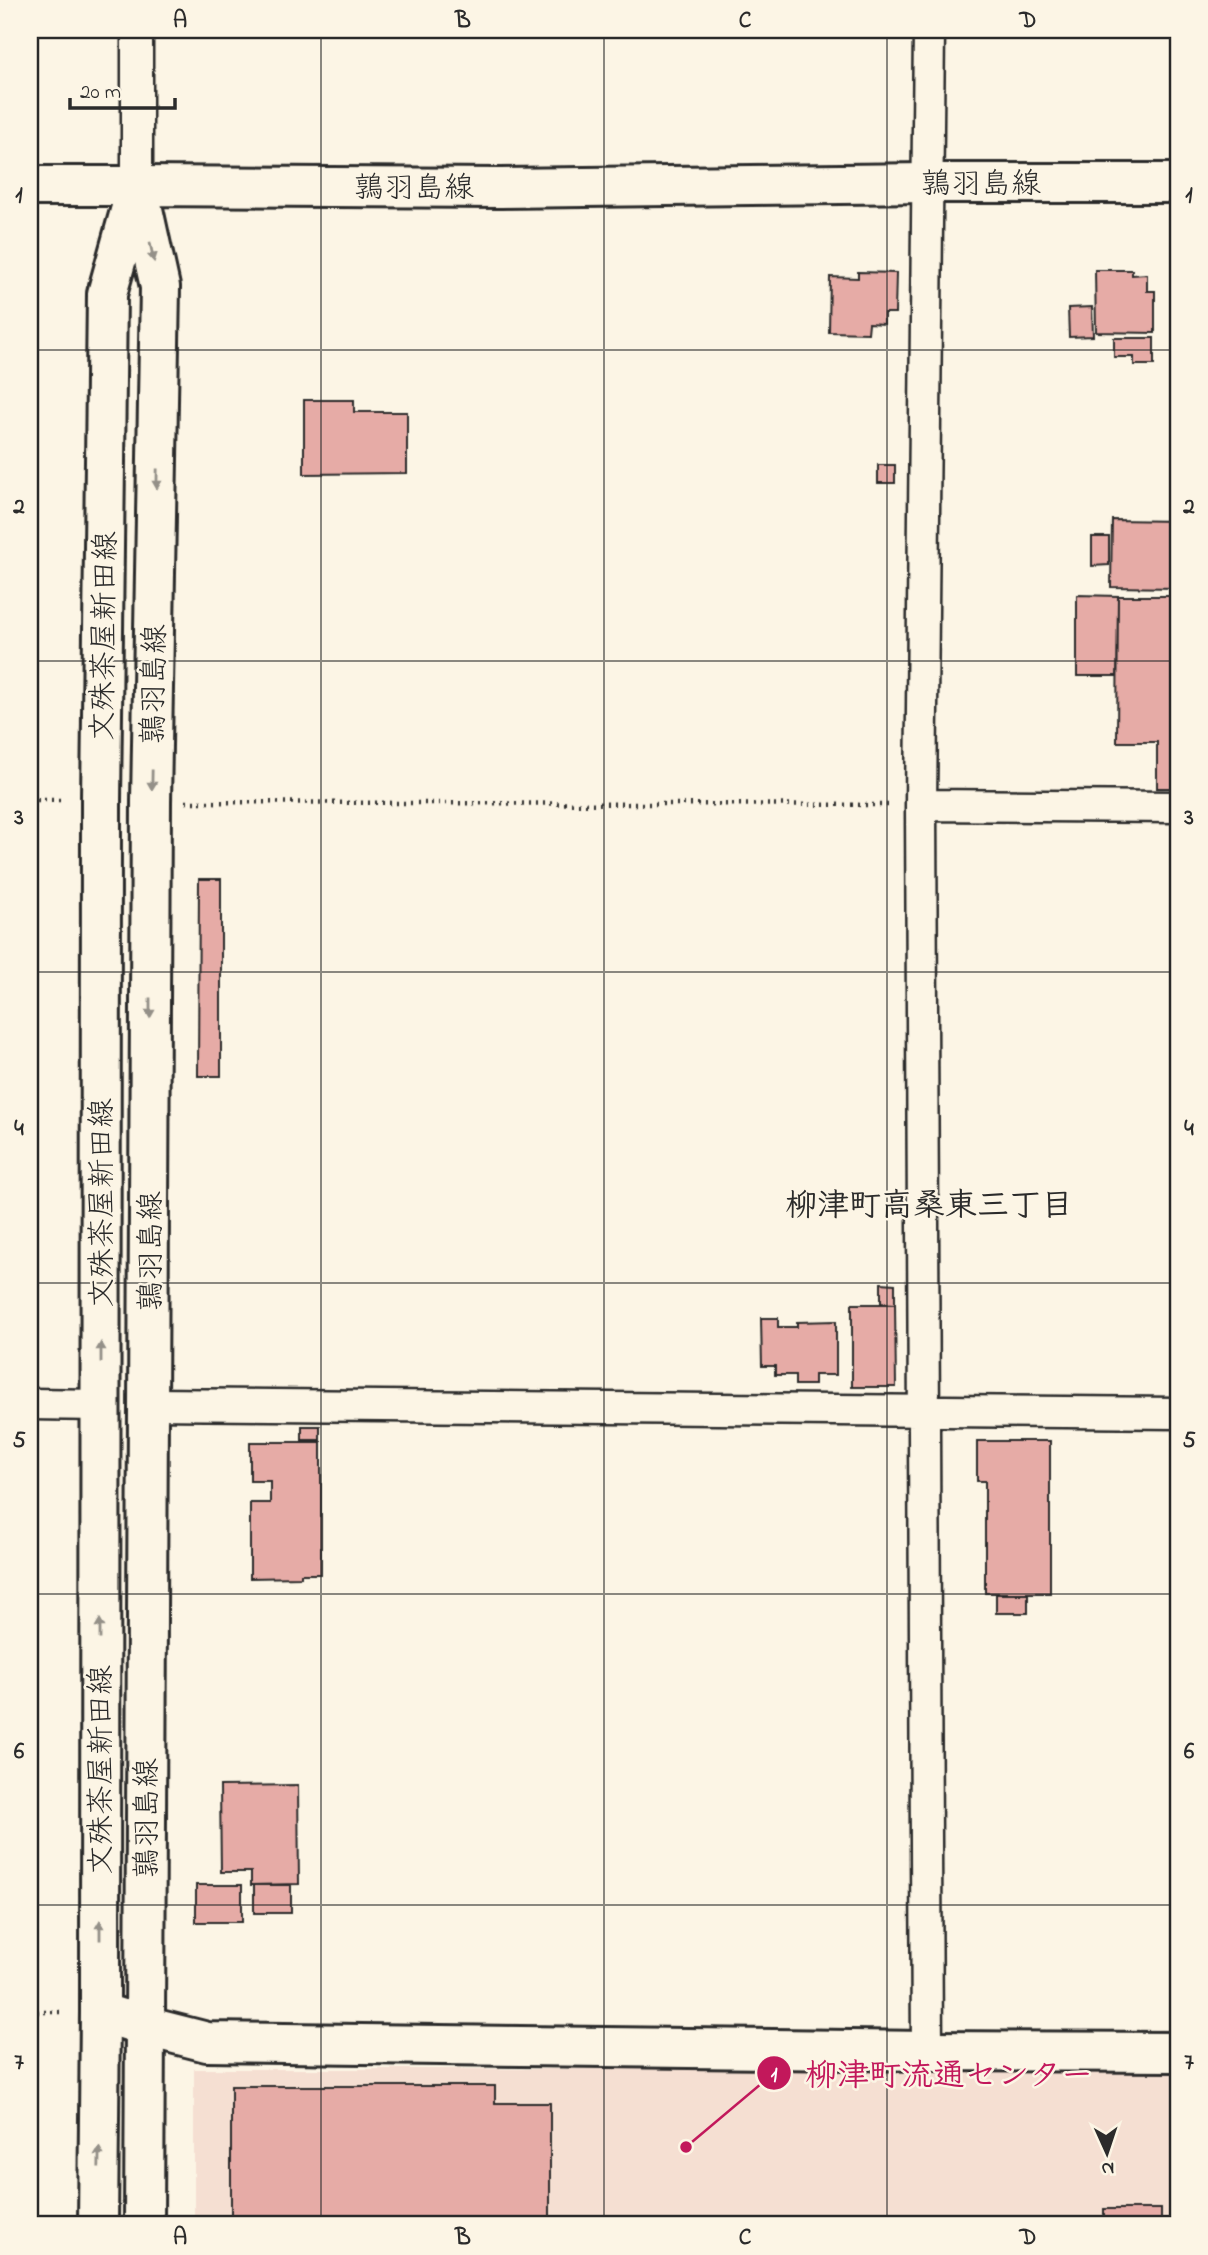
<svg xmlns="http://www.w3.org/2000/svg" width="1208" height="2255" font-family="'Indie Flower','Klee One',sans-serif">
  <style>
    .built { fill: #f5dfd2 }
    .building { fill: #e6aba6; stroke: #2b2b2b; stroke-width: 2 }
    .lines { fill: none; stroke-linecap: round; stroke-linejoin: round }
    .minor-casing { stroke: #2b2b2b; stroke-width: 35 }
    .tertiary-casing { stroke: #2b2b2b; stroke-width: 44 }
    .secondary-casing { stroke: #2b2b2b; stroke-width: 44 }
    .path { stroke: #2b2b2b; stroke-width: 4.5; stroke-dasharray: 2 5; stroke-linecap: butt }
    .minor { stroke: #fcf5e5; stroke-width: 30 }
    .tertiary { stroke: #fcf5e5; stroke-width: 38 }
    .secondary { stroke: #fcf5e5; stroke-width: 38 }
    .oneway { fill: #949088 }
    .grid { fill: none; stroke: #2b2b2b; stroke-width: 2; stroke-opacity: 0.55 }
    .labels { text-anchor: middle; stroke-width: 5; stroke-linejoin: round; paint-order: stroke }
    .street-label { font-size: 30px; fill: #2b2b2b; stroke: #fcf5e5 }
    .neighbourhood-label { font-size: 32px; font-weight: bold; fill: #2b2b2b; stroke: #fcf5e5 }
    .leader { fill: none; stroke: #c2185b; stroke-width: 2.5 }
    .callout-dot { fill: #c2185b; stroke: #fcf5e5; stroke-width: 2.5 }
    .mark-label { font-size: 21px; text-anchor: middle; font-weight: bold; fill: #fff }
    .callout-label { font-size: 32px; text-anchor: middle; font-weight: bold; fill: #c2185b; stroke: #fcf5e5; stroke-width: 5; stroke-linejoin: round; paint-order: stroke }
    .neatline { fill: none; stroke: #2b2b2b; stroke-width: 2.5 }
    .grid-label { font-size: 23px; text-anchor: middle; font-weight: bold; fill: #2b2b2b }
  </style>
  <rect width="100%" height="100%" fill="#fcf5e5"/>
  <filter id="ink" filterUnits="userSpaceOnUse"><feTurbulence type="fractalNoise" baseFrequency=".0143" numOctaves="2"/><feDisplacementMap in="SourceGraphic" scale="14" xChannelSelector="R" yChannelSelector="G"/><feConvolveMatrix kernelMatrix="1 2 1 2 8 2 1 2 1" color-interpolation-filters="sRGB"/></filter>
  <g filter="url(#ink)">
    <path class="built" d="M194 2069H1178V2225H194Z"/>
    <path class="building" d="M1095 270H1132V275L1147 274V291H1155V333L1096 332Z
      M858 272 896 273 895 313H884V324L869 323 868 333 829 332 830 277 858 278Z
      M1092 307 1093 336 1069 337 1068 308Z
      M1114 338H1154V365H1134V357H1114Z
      M304 400H354V412H407V473L304 474Z
      M878 465H895V483H878Z
      M1112 520 1178 521V588L1111 587Z
      M1092 537H1109V565L1092 566Z
      M1077 595 1118 596 1117 676H1077Z
      M1118 596H1178V788H1157V742H1117Z
      M199 879H221V1076H198Z
      M881 1283 895 1284V1304L881 1303Z
      M852 1304H895L896 1387H852Z
      M761 1318H778V1327H797V1322L836 1321V1375H814V1385H795V1375H775V1366H762Z
      M302 1426H320V1440H302Z
      M977 1441H1050V1593H985V1481H977Z
      M250 1442H321V1574H301V1577L250 1578V1503H270V1481H250Z
      M996 1594H1028V1613H996Z
      M298 1785 299 1884 251 1885V1872H221L220 1786Z
      M196 1885H242V1922H196Z
      M254 1885H291V1913H254Z
      M231 2086H495V2103H550V2225H231Z
      M1104 2209H1161V2225H1104Z"/>
    <g class="lines">
      <defs>
        <path id="minor" d="M137 30V186
          M921 805 1178 807
          M30 1404 101 1405
          M149 1404 1178 1413
          M927 2051 921 805 929 30"/>
        <path id="tertiary" d="M30 186H137
          M100 2012 144 2026 207 2042 927 2051 1178 2052"/>
        <path id="secondary" d="M137 186 501 188 927 183H1178
          M139 191 160 287 151 802 144 2225
          M98 2225 100 2012 101 800 107 294 137 186"/>
      </defs>
      <use href="#minor" class="minor-casing"/>
      <use href="#tertiary" class="tertiary-casing"/>
      <use href="#secondary" class="secondary-casing"/>
      <path class="path" d="M30 800H65
        M186 802 888 805
        M30 2012H64"/>
      <use href="#minor" class="minor"/>
      <use href="#tertiary" class="tertiary"/>
      <use href="#secondary" class="secondary"/>
    </g>
    <defs><path id="oneway-solid" d="M-6-.8H1V-3.2L6.5 0L1 3.2V.8H-6Z" transform="scale(1.75)"/></defs>
    <g class="oneway">
      <use href="#oneway-solid" transform="translate(152 252) rotate(78)"/>
      <use href="#oneway-solid" transform="translate(157 479) rotate(91)"/>
      <use href="#oneway-solid" transform="translate(152 780) rotate(91)"/>
      <use href="#oneway-solid" transform="translate(150 1008) rotate(90)"/>
      <use href="#oneway-solid" transform="translate(101 1352) rotate(-90)"/>
      <use href="#oneway-solid" transform="translate(100 1629) rotate(-90)"/>
      <use href="#oneway-solid" transform="translate(100 1930) rotate(-90)"/>
      <use href="#oneway-solid" transform="translate(99 2157) rotate(-89)"/>
    </g>
  </g>
  <path class="grid" d="M321 30V2225M604 30V2225M887 30V2225M30 350H1178M30 661H1178M30 972H1178M30 1283H1178M30 1594H1178M30 1905H1178"/>
  <g class="labels">
    <g class="street-label">
      <text x="981" y="193">鶉羽島線</text>
      <text x="414" y="197">鶉羽島線</text>
      <text transform="translate(103 636) rotate(-89)" y="10">文殊茶屋新田線</text>
      <text transform="translate(153 684) rotate(-89)" y="10">鶉羽島線</text>
      <text transform="translate(101 1203) rotate(-90)" y="10">文殊茶屋新田線</text>
      <text transform="translate(150 1251) rotate(-90)" y="10">鶉羽島線</text>
      <text transform="translate(100 1770) rotate(-90)" y="10">文殊茶屋新田線</text>
      <text transform="translate(146 1818) rotate(-90)" y="10">鶉羽島線</text>
    </g>
    <g class="neighbourhood-label">
      <text x="929" y="1215">柳津町高桑東三丁目</text>
    </g>
  </g>
  <path class="leader" d="M686 2147L774 2073"/>
  <g class="callout-dot">
    <circle cx="686" cy="2147" r="7"/>
    <circle cx="774" cy="2073" r="18"/>
  </g>
  <g class="mark-label">
    <text x="774" y="2081">1</text>
  </g>
  <g class="callout-label">
    <text x="949" y="2085">柳津町流通センター</text>
  </g>
  <rect width="1208" height="2255" fill="none" stroke="#fcf5e5" stroke-width="77"/>
  <g transform="translate(1107 2153) rotate(177)" stroke="#fcf5e5" stroke-width="5" paint-order="stroke">
  <path d="M0-5L12 26L0 18L-12 26Z" fill="#2b2b2b"/>
  <text y="-10" font-size="19" font-weight="bold" text-anchor="middle" fill="#2b2b2b">N</text>
  </g>
  <path d="M70 98v10h105v-10" fill="none" stroke="#2b2b2b" stroke-width="3.5"/>
  <text x="80" y="98" font-size="21" fill="#2b2b2b" stroke="#fcf5e5" stroke-width="5" paint-order="stroke">20 m</text>
  <rect x="38" y="38" width="1132" height="2178" class="neatline"/>
  <g class="grid-label">
    <text x="180" y="27">A</text>
    <text x="463" y="27">B</text>
    <text x="745" y="27">C</text>
    <text x="1028" y="27">D</text>
    <text x="19" y="202">1</text>
    <text x="1189" y="202">1</text>
    <text x="19" y="513">2</text>
    <text x="1189" y="513">2</text>
    <text x="19" y="824">3</text>
    <text x="1189" y="824">3</text>
    <text x="19" y="1135">4</text>
    <text x="1189" y="1135">4</text>
    <text x="19" y="1447">5</text>
    <text x="1189" y="1447">5</text>
    <text x="19" y="1758">6</text>
    <text x="1189" y="1758">6</text>
    <text x="19" y="2069">7</text>
    <text x="1189" y="2069">7</text>
    <text x="180" y="2244">A</text>
    <text x="463" y="2244">B</text>
    <text x="745" y="2244">C</text>
    <text x="1028" y="2244">D</text>
  </g>
</svg>
